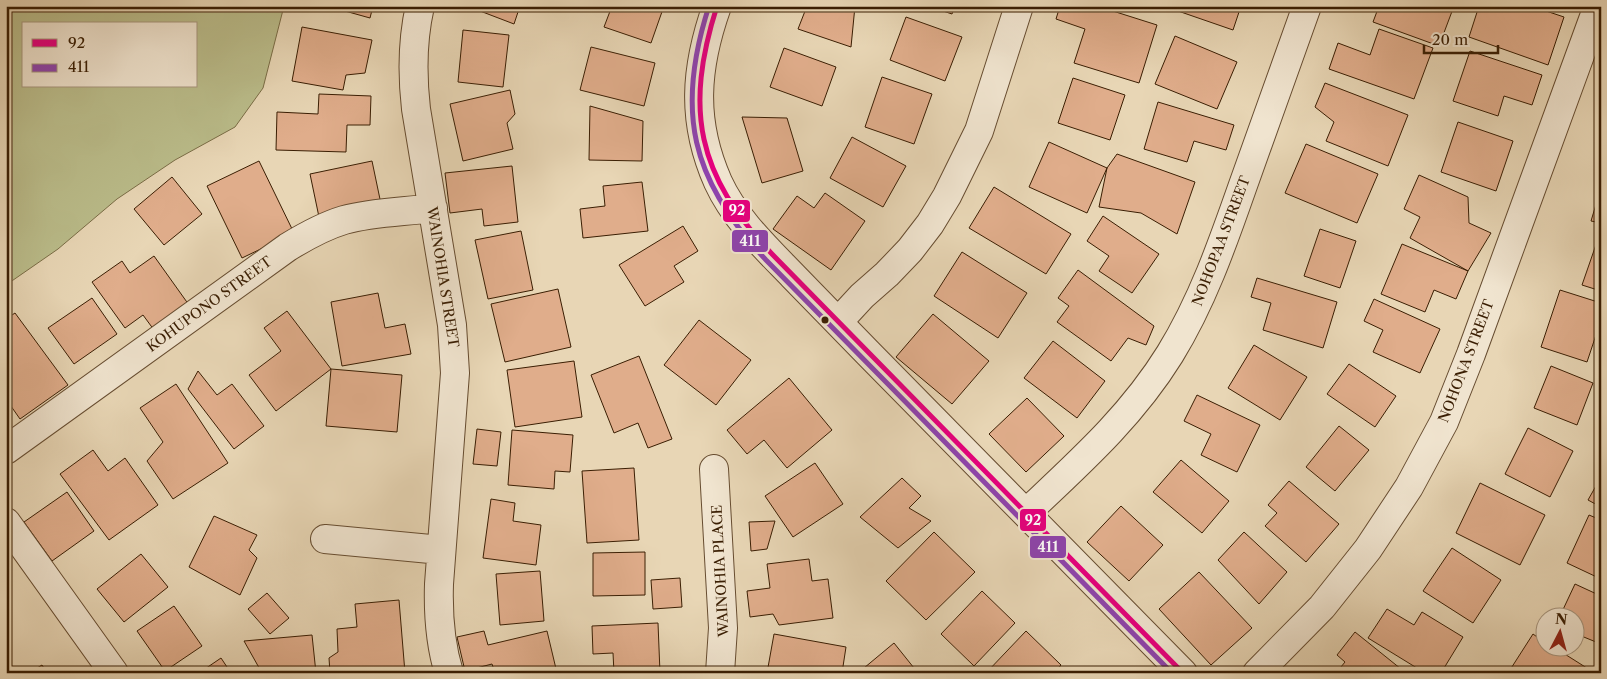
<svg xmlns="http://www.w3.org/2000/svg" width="1607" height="679" font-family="'Libre Caslon Text',serif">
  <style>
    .green { fill: #babc8a; stroke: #7a6d46; fill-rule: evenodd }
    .building { fill: #e0ad8b; stroke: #3a1e03 }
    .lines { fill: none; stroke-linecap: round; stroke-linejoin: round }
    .minor-casing { stroke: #664c30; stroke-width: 30 }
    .minor { stroke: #f0e4cf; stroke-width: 28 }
    .bus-1-casing { stroke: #f0e4cf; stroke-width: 9 }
    .bus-2-casing { stroke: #f0e4cf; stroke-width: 9 }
    .bus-1 { stroke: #e5007d; stroke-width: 5 }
    .bus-2 { stroke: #8e44ad; stroke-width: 5 }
    .bus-dot { fill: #3a1e03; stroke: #f0e4cf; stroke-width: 2 }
    .labels { text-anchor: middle; stroke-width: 4.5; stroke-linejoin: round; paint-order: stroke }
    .street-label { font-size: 14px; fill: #3a1e03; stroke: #f0e4cf }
    .line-badge { stroke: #f0e4cf; stroke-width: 2 }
    .badge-label { font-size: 14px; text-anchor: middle; font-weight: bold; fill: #fff }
  </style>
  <rect width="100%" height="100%" fill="#e8d6b5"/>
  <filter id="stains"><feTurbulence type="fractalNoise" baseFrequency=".004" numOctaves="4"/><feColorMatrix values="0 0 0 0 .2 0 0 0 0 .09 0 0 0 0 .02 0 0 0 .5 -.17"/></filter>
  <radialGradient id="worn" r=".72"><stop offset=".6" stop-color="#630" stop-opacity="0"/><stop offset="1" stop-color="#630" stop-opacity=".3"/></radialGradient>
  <path class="green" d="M6 6H284L263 88 235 127 175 160 117 199 58 249 6 285ZM24 24H196V86H24Z"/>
  <path class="building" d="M327 6H373L370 18Z
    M467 6H520L514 24Z
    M612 6H664L651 43 604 27Z
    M807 6H855L851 47 798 29Z
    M928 6H955L952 14Z
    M1060 6H1097L1157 25 1139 83 1074 63 1085 29 1056 19Z
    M1180 6H1241L1233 30 1178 11Z
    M1379 6H1454L1439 46 1373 22Z
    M1479 6H1531L1564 17 1548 65 1469 37Z
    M906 17 962 37 945 81 890 60Z
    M302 27 372 40 365 73 346 75 343 90 292 81Z
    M1379 29 1433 48 1414 99 1329 69 1338 43 1370 55Z
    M463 30 509 35 503 87 458 82Z
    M1175 36 1237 62 1217 109 1155 84Z
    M591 47 655 63 644 106 580 90Z
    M784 48 836 67 822 106 770 87Z
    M1470 51 1542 75 1532 105 1504 96 1498 116 1453 101Z
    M882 77 932 94 914 144 865 127Z
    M1073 78 1125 95 1110 140 1058 123Z
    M1325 83 1408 115 1388 166 1326 141 1334 122 1315 107Z
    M510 90 515 114 507 123 513 149 463 161 450 104Z
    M319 94 371 96 370 125H347L346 152 276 150 277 112 318 114Z
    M1158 102 1234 125 1226 150 1194 141 1187 162 1144 149Z
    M590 106 643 121 642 161 589 160Z
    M742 117 787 118 803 171 762 183Z
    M1458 122 1513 141 1496 191 1441 172Z
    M852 137 906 166 883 207 830 178Z
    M1049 142 1107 168 1087 213 1029 187Z
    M1306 144 1378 174 1357 223 1285 193Z
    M1117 154 1195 182 1177 234 1141 213 1099 207 1107 168Z
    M259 161 294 233 242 258 207 186Z
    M372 161 381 204 319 217 310 174Z
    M512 166 518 222 484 226 482 209 450 213 445 173Z
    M1419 175 1468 197 1469 223 1491 233 1468 271 1410 238 1420 217 1404 209Z
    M172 177 202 214 164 245 134 209Z
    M642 182 648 231 583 238 580 209 605 206 603 186Z
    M994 187 1071 234 1046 274 969 228Z
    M1601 188V223L1591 221Z
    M825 193 865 221 831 270 773 229 797 196 814 208Z
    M1103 216 1159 254 1132 293 1099 271 1109 256 1087 241Z
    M683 226 698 251 674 266 684 282 645 306 619 265Z
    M1320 229 1356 241 1340 288 1304 276Z
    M521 231 533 290 488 299 475 240Z
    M1599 236H1601V291L1582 285Z
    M1402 244 1468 271 1456 299 1434 290 1425 312 1381 294Z
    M962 252 1027 293 998 338 934 296Z
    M154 256 189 305 154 330 143 315 125 328 92 282 122 261 130 273Z
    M1078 270 1154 326 1146 345 1128 338 1111 361 1057 322 1069 306 1058 298Z
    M1257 278 1337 302 1323 348 1263 330 1271 303 1251 297Z
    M558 289 571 347 505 362 491 304Z
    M1560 290 1601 303V320L1587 362 1541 347Z
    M378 293 385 328 405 324 411 354 342 366 331 302Z
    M92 298 117 334 74 364 48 328Z
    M1374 299 1440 329 1420 373 1373 352 1383 330 1364 321Z
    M287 311 331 369 276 411 249 375 281 351 264 328Z
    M15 313 68 385 20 419 6 399V319Z
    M933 314 989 361 952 404 896 357Z
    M699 320 751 360 716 405 664 365Z
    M1053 341 1105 381 1077 418 1024 378Z
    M1254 345 1307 377 1280 420 1228 388Z
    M639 356 672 439 648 448 638 423 614 433 591 375Z
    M574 361 582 417 515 427 507 370Z
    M1349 364 1396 396 1375 427 1327 394Z
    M1551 366 1593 383 1577 425 1534 408Z
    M331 369 402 375 397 432 326 426Z
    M198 371 217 395 232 384 264 426 234 449 188 389Z
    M789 378 832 430 787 468 764 440 747 454 727 430Z
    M176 384 228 463 173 499 147 461 163 442 140 408Z
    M1197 395 1260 425 1237 472 1201 455 1211 434 1184 421Z
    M1027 398 1064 436 1026 472 989 434Z
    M1339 426 1369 450 1335 491 1306 467Z
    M1528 428 1573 451 1550 497 1505 474Z
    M477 429 501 432 497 466 473 464Z
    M512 430 573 435 570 472 555 471 554 489 508 485Z
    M93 450 108 471 125 458 158 505 109 540 60 474Z
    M1181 460 1229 501 1202 533 1153 492Z
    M815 463 843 504 793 537 765 496Z
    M634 468 639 540 587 543 582 471Z
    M1601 477V507L1588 500Z
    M902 478 921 496 909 508 931 521 898 548 860 517Z
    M1289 481 1339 524 1306 562 1265 526 1277 513 1268 505Z
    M1480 483 1545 515 1520 565 1456 533Z
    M67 492 94 531 52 561 24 522Z
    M491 499 515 503 513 521 541 525 536 565 483 558Z
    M1121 506 1163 545 1129 581 1087 542Z
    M1589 515 1601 520V579L1567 563Z
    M214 516 257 535 249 550 257 558 240 595 189 567Z
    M775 521 767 549 751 551 749 522Z
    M934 532 975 572 926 620 886 581Z
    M1244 532 1287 572 1259 604 1218 560Z
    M1452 548 1501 580 1473 623 1423 591Z
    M645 552V595L593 596V553Z
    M141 554 168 587 124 622 97 589Z
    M809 559 812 581 828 579 833 618 779 625 773 614 750 617 747 591 770 588 767 564Z
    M540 571 544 621 500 625 496 574Z
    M1199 572 1252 628 1211 665 1159 609Z
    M680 578 682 607 653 609 651 580Z
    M1575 584 1601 596V632L1596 642 1574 633V616H1560Z
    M982 591 1015 623 974 666 941 634Z
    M267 593 289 618 270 634 248 609Z
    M399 600 405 673H330L329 658 338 652 337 629 357 627 355 604Z
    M174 606 202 646 165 671 137 631Z
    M1387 609 1414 625 1422 612 1463 637 1441 673H1425L1368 638Z
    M658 623 660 673H614L613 653 593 654 592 626Z
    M484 631 488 645 547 631 557 673H495L492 664 465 671 457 637Z
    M1026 631 1061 665 1054 673H986Z
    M1355 632 1406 673H1336L1345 662 1337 655Z
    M774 634 846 647 842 673H767Z
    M1533 634 1544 642V646H1552L1590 670 1588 673H1508Z
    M312 635 316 673H262L244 641Z
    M894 643 918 673H858Z
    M221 658 231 673H199Z
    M6 660 15 673H6Z
    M42 665 47 673H29Z"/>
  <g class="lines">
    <defs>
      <path id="minor" d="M420 6C412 41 412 74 416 109L452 325 455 373 439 584C438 615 440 644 449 673
        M717 6C695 68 691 121 718 182 735 219 765 247 793 276 818 302 843 327 868 353 973 460 1078 566 1183 673
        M838 322 862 296 887 274 910 250 930 224 947 196 979 131 1019 6
        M6 450 288 247C306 236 324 226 344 220 372 212 403 212 433 208
        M714 469 723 628 720 673
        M1026 513C1079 463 1131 417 1170 354 1202 302 1222 245 1242 188 1264 127 1285 67 1307 6
        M6 522 114 673
        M325 539 441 550
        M1257 673 1322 607 1368 549 1409 487 1444 422 1471 354 1598 6"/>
    </defs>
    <use href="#minor" class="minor-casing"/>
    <use href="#minor" class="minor"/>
    <defs>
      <path id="bus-1" d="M717 6C684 110 697 175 772 254L1183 673"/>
      <path id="bus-2" d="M709 6C675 111 691 180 766 260L1172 673"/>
    </defs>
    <use href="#bus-1" class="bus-1-casing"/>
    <use href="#bus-2" class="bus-2-casing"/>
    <use href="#bus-1" class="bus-1"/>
    <use href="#bus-2" class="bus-2"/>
  </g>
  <circle class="bus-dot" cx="825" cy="320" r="4.5"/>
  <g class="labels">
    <g class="street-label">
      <text transform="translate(1221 241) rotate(-69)" y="5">NOHOPAA STREET</text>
      <text transform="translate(443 277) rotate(81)" y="5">WAINOHIA STREET</text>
      <text transform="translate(209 304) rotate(-36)" y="5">KOHUPONO STREET</text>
      <text transform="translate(1466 361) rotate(-69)" y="5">NOHONA STREET</text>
      <text transform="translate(720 571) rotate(-93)" y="5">WAINOHIA PLACE</text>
    </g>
  </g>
  <g class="line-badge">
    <rect x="722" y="199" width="29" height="24" rx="5" fill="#e5007d"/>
    <rect x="731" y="229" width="38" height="24" rx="5" fill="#8e44ad"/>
    <rect x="1019" y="508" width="28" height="24" rx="5" fill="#e5007d"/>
    <rect x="1029" y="535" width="38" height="24" rx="5" fill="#8e44ad"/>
  </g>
  <g class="badge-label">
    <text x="737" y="215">92</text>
    <text x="750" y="246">411</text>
    <text x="1033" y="525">92</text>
    <text x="1048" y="552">411</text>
  </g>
  <rect width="1607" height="679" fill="none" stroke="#e8d6b5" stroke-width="25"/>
  <rect x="8" y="8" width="1592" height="664" fill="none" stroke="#3a1e03" stroke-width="2.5"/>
  <rect x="12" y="12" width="1582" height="654" fill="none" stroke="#3a1e03"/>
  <rect x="22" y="22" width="175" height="65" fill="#f0e4cf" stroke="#a7957d"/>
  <rect x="32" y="39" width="25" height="8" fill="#e5007d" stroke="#a7957d"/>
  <text x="68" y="48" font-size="15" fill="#3a1e03">92</text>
  <rect x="32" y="64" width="25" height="8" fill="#8e44ad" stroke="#a7957d"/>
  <text x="68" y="72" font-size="15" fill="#3a1e03">411</text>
  <g transform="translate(1560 632) rotate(6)"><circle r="24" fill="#f0e4cf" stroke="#a7957d"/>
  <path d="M0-4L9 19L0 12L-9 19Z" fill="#8f2418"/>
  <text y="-8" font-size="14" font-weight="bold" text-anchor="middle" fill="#3a1e03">N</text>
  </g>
  <path d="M1424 45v8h74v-8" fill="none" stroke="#3a1e03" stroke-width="2.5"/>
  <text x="1432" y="45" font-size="15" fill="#3a1e03" stroke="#f0e4cf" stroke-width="4" paint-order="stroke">20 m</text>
  <rect width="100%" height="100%" filter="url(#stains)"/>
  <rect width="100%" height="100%" fill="url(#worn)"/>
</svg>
